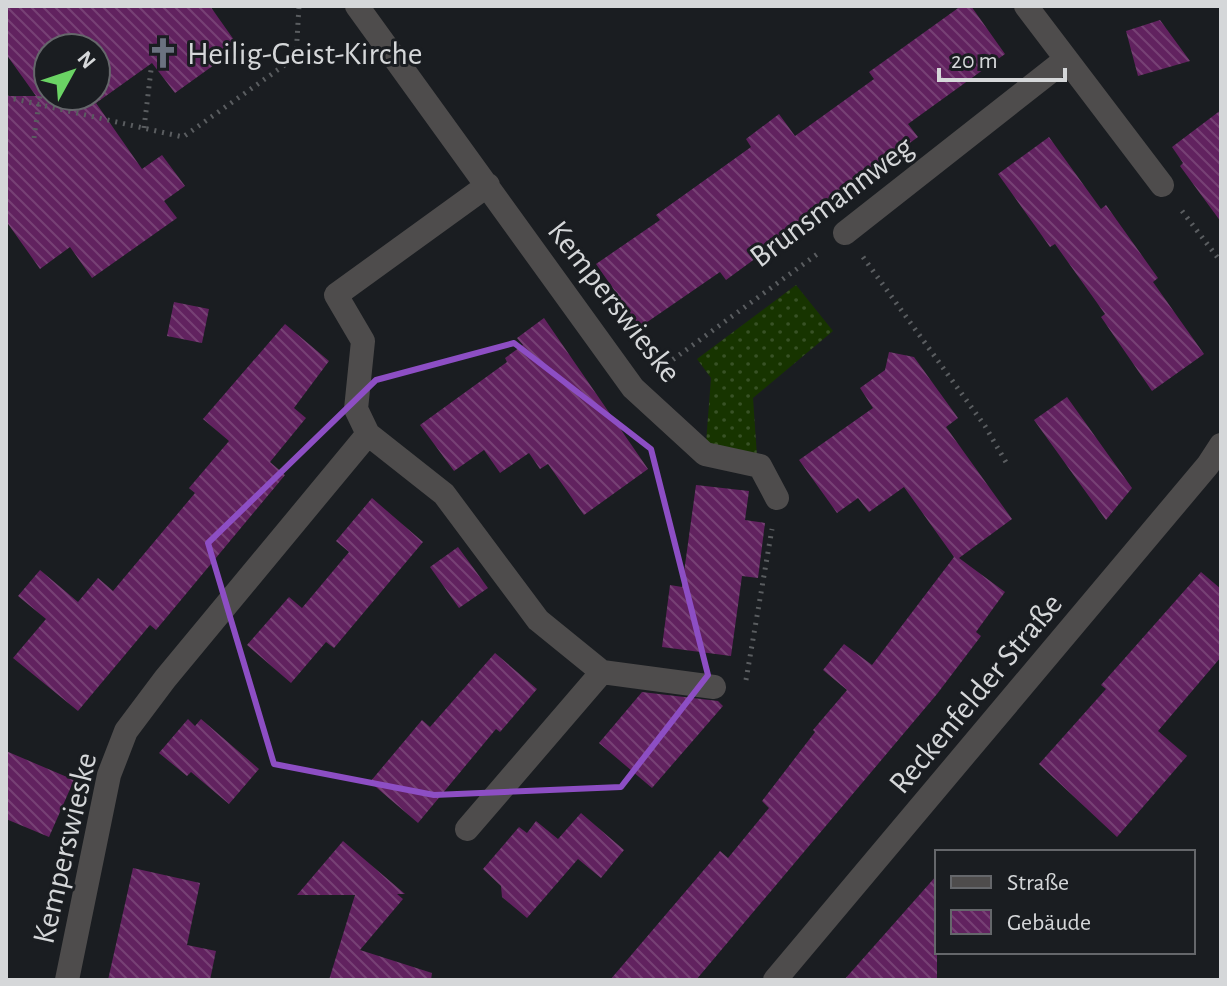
<svg xmlns="http://www.w3.org/2000/svg" width="1227" height="986" font-family="'Alegreya Sans',sans-serif">
  <style>
    .grass { fill: url(#grass-dots) }
    .building { fill: url(#building-back-hatch); fill-rule: evenodd }
    .lines { fill: none; stroke-linecap: round; stroke-linejoin: round }
    .path { stroke: #5a5d60; stroke-width: 5; stroke-dasharray: 2 6; stroke-linecap: butt }
    .minor { stroke: #4e4c4c; stroke-width: 24 }
    .tertiary { stroke: #4e4c4c; stroke-width: 24 }
    .marked { fill: none; stroke: #8d4ec4; stroke-width: 6; stroke-linejoin: round }
    .labels { text-anchor: middle; stroke-width: 6; stroke-linejoin: round; paint-order: stroke }
    .poi-label { font-size: 32px; fill: #d5d7d9; stroke: #1a1d21; text-anchor: start }
    .street-label { font-size: 32px; fill: #d5d7d9; stroke: #1a1d21 }
  </style>
  <defs>
    <pattern id="grass-dots" width="8" height="8" patternUnits="userSpaceOnUse" patternTransform="scale(2)"><rect width="8" height="8" fill="#173400"/><path d="M2 2h.1M6 6h.1" fill="none" stroke="#385125" stroke-width="1.8" stroke-linecap="round"/></pattern>
    <pattern id="building-back-hatch" width="6" height="6" patternUnits="userSpaceOnUse" patternTransform="scale(2)"><rect width="6" height="6" fill="#61225f"/><path d="M-1 5l2 2M0 0l6 6M5-1l2 2" fill="none" stroke="#774175"/></pattern>
  </defs>
  <rect width="100%" height="100%" fill="#1a1d21"/>
  <path class="grass" d="M796 285 833 331 753 398 757 456 706 443 711 378 697 359Z"/>
  <path class="building" d="M6 6H210L239 47 175 93 152 63 96 103 142 169 162 155 185 186 164 201 177 218 92 278 70 247 40 269 6 221V96H36L6 54ZM48 48H96V96H48Z
    M961 6H971L1005 54 908 124 918 137 806 218 808 220 726 280 720 272 640 327 596 264 660 220 656 215 751 147 746 139 779 114 795 136 874 79 869 72Z
    M1160 20 1190 61 1138 76 1126 31Z
    M1221 110V222L1180 166 1183 163 1172 147Z
    M1049 137 1101 209 1106 205 1158 278 1153 282 1204 354 1152 391 1101 317 1105 314 1055 244 1050 247 998 174Z
    M174 302 209 309 202 343 167 336Z
    M544 318 648 469 584 515 548 464 540 469 529 453 500 473 484 450 454 471 420 425 507 362 505 358 523 345 517 338Z
    M285 324 329 361 294 408 306 418 270 462 285 475 156 630 150 625 78 711 13 658 46 619 18 596 40 570 78 602 98 578 113 591 195 493 189 488 229 441 203 419Z
    M889 352 914 357 958 418 946 427 1012 519 959 558 1005 592 976 632 981 636 937 694 696 980H610L720 851 728 858 769 808 762 801 815 732 813 730 847 690 823 670 844 644 872 665 954 557 904 487 869 512 858 498 837 513 799 460 873 408 860 388 885 370Z
    M1067 397 1132 488 1106 520 1034 420Z
    M696 485 749 491 745 520 765 523 758 578 742 576 731 656 662 647 670 585 682 587Z
    M372 498 423 542 334 648 326 642 291 683 247 645 289 597 302 608 349 552 336 541Z
    M458 547 488 588 459 608 430 567Z
    M1201 572 1221 589V657L1158 731 1187 756 1117 837 1039 764 1106 689 1101 685Z
    M495 653 537 689 500 732 496 729 418 823 370 782 422 720 430 727Z
    M642 692 718 701 723 706 652 788 599 743Z
    M188 719 195 726 201 719 259 769 229 804 191 772 187 776 159 753Z
    M6 751 74 780 49 837 6 819Z
    M581 813 624 850 601 878 578 859 527 918 502 897 501 886 483 869 519 827 527 833 536 821 558 839Z
    M343 841 405 894H397L403 899 360 950 432 973 431 980H329L355 895H297Z
    M133 868 200 883 187 945 216 951 210 980H108Z
    M937 875V980H844Z"/>
  <g class="lines">
    <path class="path" d="M6 97 183 137 296 57 299 6
      M144 128 151 70
      M34 138 46 52
      M1182 211 1221 262
      M863 257 985 426 1007 464
      M660 369 820 252
      M746 680 772 529"/>
    <path class="minor" d="M357 6 633 388 705 454 760 466 777 498
      M1026 6 1162 185
      M845 233 1065 60
      M368 434 444 494 538 620 602 672 467 829
      M602 672 714 687
      M67 980 109 775 126 731 165 679 368 434 356 409 363 341 336 295 488 185"/>
    <path class="tertiary" d="M775 980 1208 465 1221 445"/>
  </g>
  <path class="marked" d="M514 343 651 449 708 675 621 787 434 795 274 764 208 543 376 380Z"/>
  <defs>
    <symbol id="church-bare" viewBox="-9 -9 18 18"><path d="M-1.2-6h2.4v3.5h3.3v2.4h-3.3V6h-2.4V-.1h-3.3v-2.4h3.3Z" fill="#6b7280" stroke="#1a1d21" stroke-width="2.5" paint-order="stroke"/></symbol>
  </defs>
  <g fill-rule="evenodd">
    <use href="#church-bare" x="141" y="31" width="44" height="44"/>
  </g>
  <g class="labels">
    <g class="poi-label">
      <text x="187" y="64">Heilig-Geist-Kirche</text>
    </g>
    <g class="street-label">
      <text transform="translate(831 201) rotate(-37)" y="11">Brunsmannweg</text>
      <text transform="translate(615 301) rotate(52)" y="11">Kemperswieske</text>
      <text transform="translate(975 693) rotate(-50)" y="11">Reckenfelder Straße</text>
      <text transform="translate(64 848) rotate(-77)" y="11">Kemperswieske</text>
    </g>
  </g>
  <rect width="1227" height="986" fill="none" stroke="#d5d7d9" stroke-width="16"/>
  <rect x="935" y="850" width="260" height="104" fill="#1a1d21" stroke="#65676b" stroke-width="2"/>
  <rect x="951" y="876" width="40" height="12" fill="#4e4c4c" stroke="#65676b" stroke-width="2"/>
  <text x="1007" y="890" font-size="24" fill="#d5d7d9">Straße</text>
  <rect x="951" y="910" width="40" height="24" fill="url(#building-back-hatch)" stroke="#65676b" stroke-width="2"/>
  <text x="1007" y="930" font-size="24" fill="#d5d7d9">Gebäude</text>
  <g transform="translate(72 72) rotate(50)"><circle r="38" fill="#1a1d21" stroke="#65676b" stroke-width="2"/>
  <path d="M0-6L14 30L0 20L-14 30Z" fill="#6ad364"/>
  <text y="-12" font-size="22" font-weight="bold" text-anchor="middle" fill="#d5d7d9">N</text>
  </g>
  <path d="M939 68v12h126v-12" fill="none" stroke="#d5d7d9" stroke-width="4"/>
  <text x="951" y="68" font-size="24" fill="#d5d7d9" stroke="#1a1d21" stroke-width="6" paint-order="stroke">20 m</text>
</svg>
